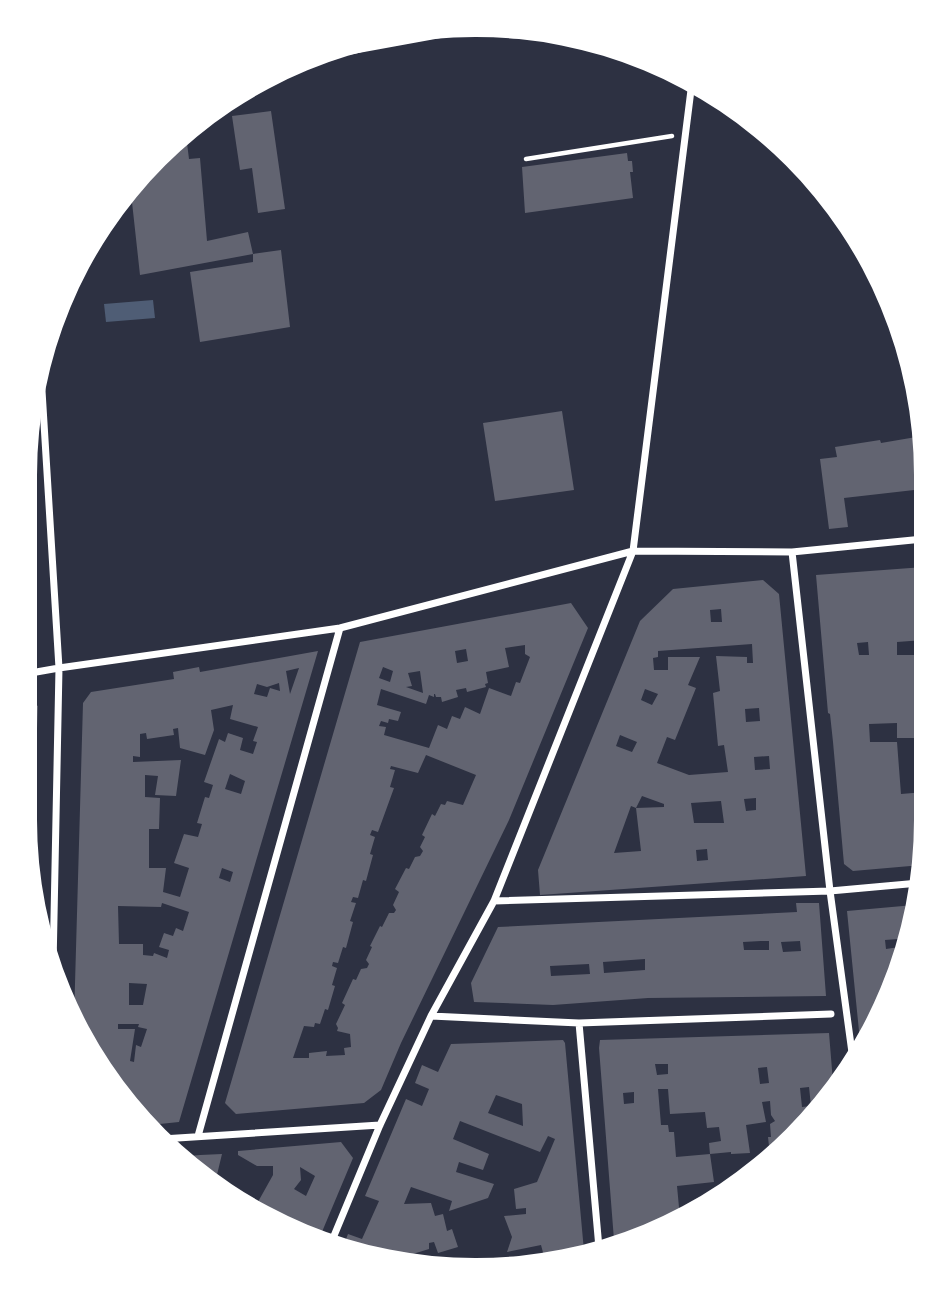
<svg xmlns="http://www.w3.org/2000/svg" width="951" height="1295" font-family="'Titillium Web',sans-serif">
  <style>
    .water { fill: #4f5d75 }
    .building { fill: #626471; fill-rule: evenodd }
    .lines { fill: none; stroke-linecap: round; stroke-linejoin: round }
    .path { stroke: #fff; stroke-width: 4.5 }
    .minor { stroke: #fff; stroke-width: 7 }
  </style>
  <rect width="100%" height="100%" fill="#2d3142"/>
  <path class="water" d="M153 300 155 318 106 322 104 304Z"/>
  <path class="building" d="M271 111 285 209 258 213 252 168 240 170 232 116Z
    M187 143 189 159 200 158 207 241 248 232 253 254 140 275 131 193 176 144Z
    M627 153 628 161H632L633 172H630L633 198 525 213 522 167Z
    M281 250 290 327 200 342 190 272 253 262V254Z
    M562 411 574 490 495 501 483 423Z
    M922 436 923 489 844 498 848 527 829 529 820 459 837 457 835 447 880 440 881 443Z
    M924 567V640L897 642V655H924L925 738H897V723L869 724 870 742H897L901 794 925 792 926 849 922 865 853 871 844 864 833 742 830 714 828 713 816 575ZM868 642 869 655H859L857 643Z
    M763 580 779 594 806 876 540 895 538 870 640 621 673 589ZM721 609 722 622H711L710 610ZM752 644 753 663H747V657L716 656 720 691 713 693 718 746 724 745 728 772 689 775 657 763 667 737 675 740 696 688 688 685 700 657H668V670H654L653 658 658 657V651ZM645 689 658 694 652 705 641 700ZM759 708 760 721 746 722 745 709ZM620 735 637 742 632 752 616 746ZM769 756 770 769 755 770 754 757ZM642 796 664 804V807L636 808 641 851 614 853 631 806 636 808ZM756 798V810L746 811 744 799ZM721 801 724 823H694L691 803ZM707 849 708 860 697 861 696 850Z
    M571 603 588 628 509 820 401 1043 381 1090 364 1103 236 1114 225 1103 360 642ZM525 645V654L530 657 520 683 516 682 511 696 489 688 480 714 465 707 460 719 452 716 447 729 438 725 429 748 384 735 386 727 379 726 381 721 388 723 389 719 398 721 401 712 377 705 381 689 426 704 429 695 434 697V694H435L436 697H441L442 702 458 697 456 690 466 688 467 692 486 687 485 684 488 683 486 672 509 667 505 648ZM466 649 468 661 457 663 455 651ZM383 667 393 671 390 682 379 678ZM420 671 423 693 406 687 412 686 408 673ZM426 755 476 775 463 805 447 801 445 805 441 804 435 816 432 814 422 835 425 837 420 847 423 851 420 856 415 857 409 869 406 868 395 889 399 892 393 905 396 910 394 913H389L382 927 380 926 370 946 372 947 366 960 369 964 367 968 361 969 356 980 353 979 342 1003 345 1005 336 1024 338 1028 337 1031 350 1034 351 1047 344 1048 345 1055 326 1056 327 1051 309 1053V1058H293L304 1026 314 1027 315 1023 320 1024 325 1009 328 1010 335 986 332 985 337 968 332 966 333 962 338 963 343 947 346 948 353 922 350 921 356 903 351 902 353 897 358 898 363 880 366 881 373 855 370 854 375 837 370 835 372 830 378 832 394 788 390 787 395 770 390 769 391 766 418 773Z
    M318 651 179 1122 150 1125 85 1045 74 1019 83 703 91 692 174 679 173 672 199 667 200 672ZM299 668 290 694 286 671ZM279 683 280 691 270 688 267 697 254 694 257 684 267 687ZM233 705 230 719 258 727 253 741 257 742 253 754 240 750 243 738 228 733 225 742 219 739 204 782 213 785 209 798 205 797 197 823 202 824 198 837 184 834 174 863 189 868 180 897 163 892 166 868H149V829H159L160 798 145 797V775L158 776 155 795 176 796 181 760 133 762V756L140 757V734L146 733 147 739 174 735 173 729 178 728 180 748 205 755 214 730 211 710ZM230 774 245 781 241 794 225 789ZM222 868 233 872 230 882 219 878ZM162 903 189 912 183 931 176 928 173 936 164 933 159 947 169 950 167 958 154 953 153 956 143 955V944H119L118 906 161 907ZM129 983 147 984 143 1005H129ZM118 1024H139L138 1027 147 1029 141 1047 136 1045 134 1062 130 1061 135 1029H118Z
    M33 703 38 706 31 866 24 820 25 705Z
    M796 903H819L826 996 648 998 553 1005 474 1002 471 983 498 927 797 912ZM761 941H769V950H744L743 942ZM800 941 801 951 783 952 781 942ZM645 959V970L604 973 603 962ZM589 964 590 974 551 976 550 966Z
    M914 905 903 964 866 1045 861 1051 847 911ZM898 939 899 947 886 949 885 940Z
    M829 1033 833 1082 770 1155 768 1137H771L770 1124 775 1121 771 1115 770 1101 762 1102 766 1122 746 1125 750 1153 731 1154V1152L710 1154 709 1143 721 1141 719 1127 707 1128 705 1112 670 1114 668 1089H658L661 1125H668L669 1132H674L676 1157 710 1154 714 1182 677 1186 680 1218 665 1226 658 1227V1231L648 1236 645 1237 644 1233 632 1234 633 1239 614 1240 599 1048 600 1040ZM655 1064H668V1074L657 1075ZM767 1067 769 1083 760 1084 758 1068ZM809 1087 811 1106 802 1107 800 1088ZM634 1092V1103L624 1104 623 1093Z
    M563 1040 565 1043 584 1251 545 1260 541 1245 507 1252 512 1237 504 1216 526 1214V1208L516 1209 514 1189 537 1182 555 1139 548 1136 540 1152 460 1121 453 1139 489 1154 483 1170 459 1162 456 1172 494 1184 488 1198 449 1211 452 1201 411 1187 404 1204 431 1203 435 1216 443 1214 447 1231 452 1229 458 1247 438 1253 434 1242 429 1243V1249L387 1262 343 1247 348 1234 362 1239 379 1201 365 1196 406 1099 422 1106 429 1089 415 1083 422 1065 438 1072 451 1044ZM496 1095 522 1104 523 1126 488 1113Z
    M341 1142 353 1158 319 1239 276 1224 254 1209 273 1175V1166H257L238 1155V1151ZM300 1167 315 1176 306 1196 294 1189 301 1180Z
    M222 1154 215 1183 177 1157 200 1155Z"/>
  <g class="lines">
    <path class="path" d="M324 57 450 34
      M526 159 672 136"/>
    <path class="minor" d="M40 358 59 668 53 967
      M792 552 830 891 853 1060
      M25 674 59 668 340 628 633 551 792 552 923 539
      M494 901 830 891 919 883
      M431 1016 579 1023 831 1014
      M579 1023 599 1248
      M198 1136 340 628
      M162 1139 380 1125
      M331 1243 380 1125 431 1016 494 901 633 551 692 82"/>
  </g>
  <path d="M0 0H951V1295H0ZM475 37H476A438 438 0 0 1 914 475V820A438 438 0 0 1 476 1258H475A438 438 0 0 1 37 820V475A438 438 0 0 1 475 37Z" fill="#fff" fill-rule="evenodd"/>
</svg>
